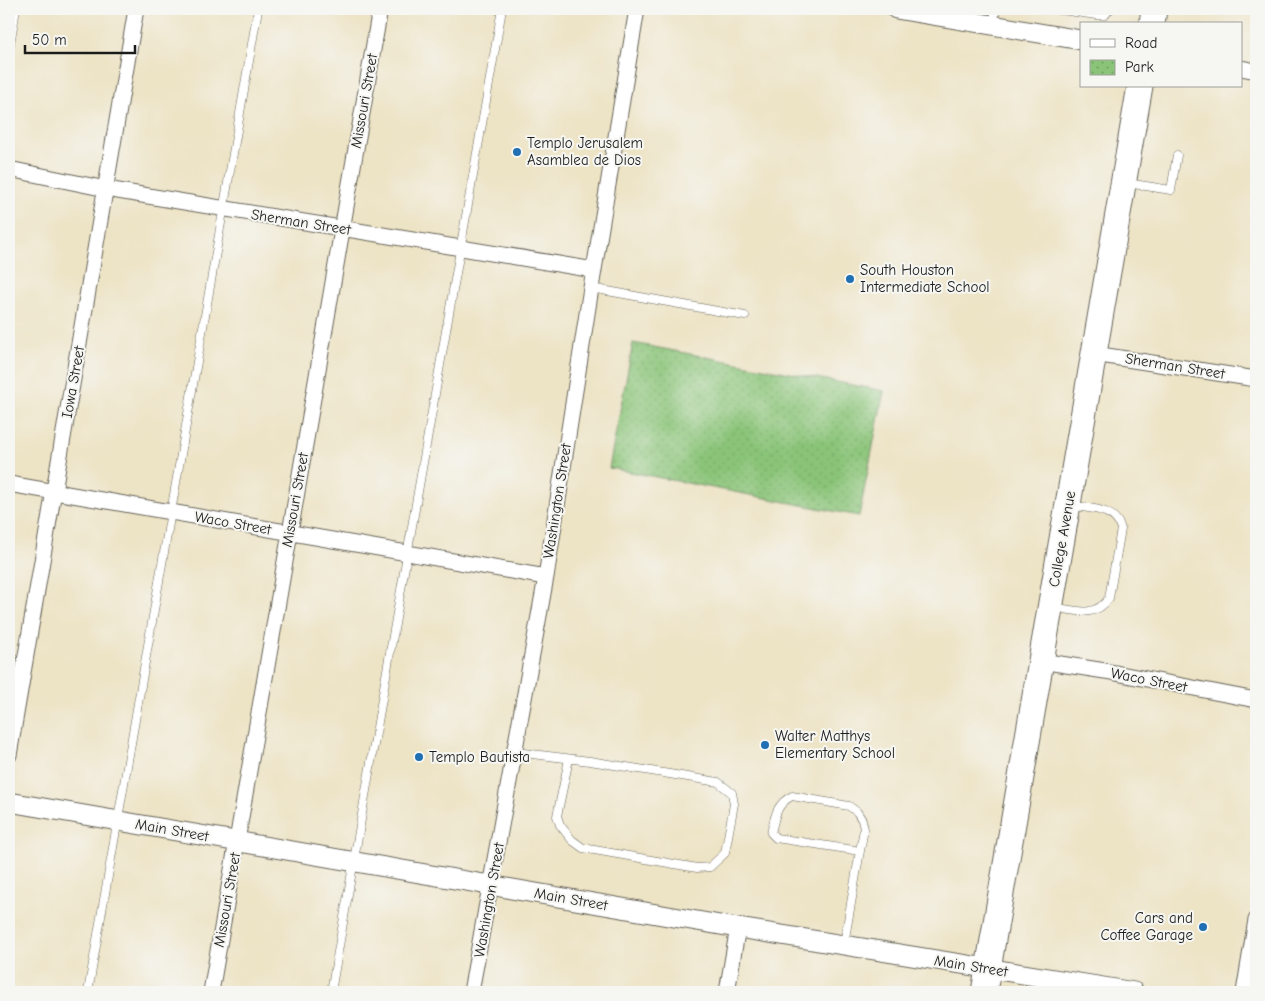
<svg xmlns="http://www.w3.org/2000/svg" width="1265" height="1001" font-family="'Comic Neue',sans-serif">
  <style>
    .park { fill: url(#park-dots); stroke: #53704a }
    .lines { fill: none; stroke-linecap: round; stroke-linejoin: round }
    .service-casing { stroke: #656257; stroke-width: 9 }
    .minor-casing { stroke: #656257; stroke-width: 17 }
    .tertiary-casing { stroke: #656257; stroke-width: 21 }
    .primary-casing { stroke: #656257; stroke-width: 27 }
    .service { stroke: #fff; stroke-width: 8 }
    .minor { stroke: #fff; stroke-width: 15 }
    .tertiary { stroke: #fff; stroke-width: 19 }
    .primary { stroke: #fff; stroke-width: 25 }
    .poi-dot { fill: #1f6fb2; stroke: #f6f6f2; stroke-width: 2 }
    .labels { text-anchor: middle; stroke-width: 4; stroke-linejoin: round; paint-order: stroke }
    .street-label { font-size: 15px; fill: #1c1c1c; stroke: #f6f6f2 }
    .poi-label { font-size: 15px; fill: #1c1c1c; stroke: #f6f6f2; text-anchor: start }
  </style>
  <defs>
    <pattern id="park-dots" width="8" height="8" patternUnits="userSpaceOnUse" patternTransform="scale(1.25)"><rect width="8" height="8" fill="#8ac478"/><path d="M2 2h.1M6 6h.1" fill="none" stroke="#76a867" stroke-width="1.8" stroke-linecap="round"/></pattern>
  </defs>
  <rect width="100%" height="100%" fill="#f6f6f2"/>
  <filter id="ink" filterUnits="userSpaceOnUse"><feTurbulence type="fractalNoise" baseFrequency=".02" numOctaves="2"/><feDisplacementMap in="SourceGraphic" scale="10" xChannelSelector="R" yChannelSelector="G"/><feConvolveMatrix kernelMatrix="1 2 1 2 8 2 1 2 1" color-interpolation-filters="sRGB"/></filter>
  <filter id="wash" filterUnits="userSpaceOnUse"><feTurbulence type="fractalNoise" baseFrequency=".0096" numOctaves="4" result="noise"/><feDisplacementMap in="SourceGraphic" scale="20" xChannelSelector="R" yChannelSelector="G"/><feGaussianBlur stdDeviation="1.12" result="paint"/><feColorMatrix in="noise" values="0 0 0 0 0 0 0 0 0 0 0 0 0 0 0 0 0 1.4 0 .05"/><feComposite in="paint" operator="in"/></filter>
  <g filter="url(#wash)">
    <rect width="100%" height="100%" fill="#ede3c5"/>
    <path class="park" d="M633 343 884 391 859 516 609 468Z"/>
  </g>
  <g filter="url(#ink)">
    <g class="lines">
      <defs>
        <path id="service" d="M1053 9 1097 15H1105L1110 9
          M993 24 996 9
          M9 50 16 9
          M1127 183 1171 190 1177 155
          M591 288 745 316
          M1053 607C1074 610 1095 619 1109 598L1121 529C1115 507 1089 509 1070 505
          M515 752 590 761 718 782 732 793 734 804 725 853 710 867 697 868 583 848 572 840 560 825 557 816 569 759
          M792 796 849 806 857 812 862 820 864 829 860 851 776 838 771 833C775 817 776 804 792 796Z
          M844 944 860 851
          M88 992 258 9
          M331 992 502 9"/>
        <path id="minor" d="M1241 68 1256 71
          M9 169 106 189 594 270
          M1094 354 1256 379
          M9 484 546 577
          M1041 661 1105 671 1256 700
          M9 755 136 9
          M211 992 380 9
          M471 992 546 577 591 288 637 9
          M727 992 738 927
          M1244 992 1256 920"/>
        <path id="tertiary" d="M896 9 1081 40
          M9 802 726 926 1134 992"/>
        <path id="primary" d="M1152 24 1154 9
          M984 992 1140 86"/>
      </defs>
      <use href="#service" class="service-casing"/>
      <use href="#minor" class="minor-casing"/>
      <use href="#tertiary" class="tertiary-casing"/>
      <use href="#primary" class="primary-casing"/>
      <use href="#service" class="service"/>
      <use href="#minor" class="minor"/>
      <use href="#tertiary" class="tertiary"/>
      <use href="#primary" class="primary"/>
    </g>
  </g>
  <g class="poi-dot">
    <circle cx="517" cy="152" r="5"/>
    <circle cx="850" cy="279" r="5"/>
    <circle cx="765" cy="745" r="5"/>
    <circle cx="419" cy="757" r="5"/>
    <circle cx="1203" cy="927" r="5"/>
  </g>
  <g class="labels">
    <g class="street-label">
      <text transform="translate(364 101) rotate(-80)" y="5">Missouri Street</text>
      <text transform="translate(301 222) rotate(9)" y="5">Sherman Street</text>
      <text transform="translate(1175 366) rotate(9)" y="5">Sherman Street</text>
      <text transform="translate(73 382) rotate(-80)" y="5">Iowa Street</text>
      <text transform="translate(295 500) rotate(-80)" y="5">Missouri Street</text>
      <text transform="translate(557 501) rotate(-81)" y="5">Washington Street</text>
      <text transform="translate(233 523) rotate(10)" y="5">Waco Street</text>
      <text transform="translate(1062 539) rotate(-80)" y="5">College Avenue</text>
      <text transform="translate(1149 680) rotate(11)" y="5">Waco Street</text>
      <text transform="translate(172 830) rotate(10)" y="5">Main Street</text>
      <text transform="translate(571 899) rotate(10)" y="5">Main Street</text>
      <text transform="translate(227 900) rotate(-80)" y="5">Missouri Street</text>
      <text transform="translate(489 900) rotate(-80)" y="5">Washington Street</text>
      <text transform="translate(971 966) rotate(9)" y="5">Main Street</text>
    </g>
    <g class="poi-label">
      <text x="527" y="148">Templo Jerusalem<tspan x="527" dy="17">Asamblea de Dios</tspan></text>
      <text x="860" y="275">South Houston<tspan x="860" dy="17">Intermediate School</tspan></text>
      <text x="775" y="741">Walter Matthys<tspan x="775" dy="17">Elementary School</tspan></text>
      <text x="429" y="762">Templo Bautista</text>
      <text x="1193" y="923" text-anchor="end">Cars and<tspan x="1193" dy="17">Coffee Garage</tspan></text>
    </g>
  </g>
  <rect width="1265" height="1001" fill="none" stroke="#f6f6f2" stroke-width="30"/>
  <rect x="1080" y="22" width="162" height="65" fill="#f6f6f2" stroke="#9f9f9c"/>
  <rect x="1090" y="39" width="25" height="8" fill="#ffffff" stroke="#9f9f9c"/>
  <text x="1125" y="48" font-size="15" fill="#1c1c1c">Road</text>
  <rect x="1090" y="60" width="25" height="15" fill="url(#park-dots)" stroke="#9f9f9c"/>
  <text x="1125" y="72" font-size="15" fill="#1c1c1c">Park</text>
  <path d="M25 45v8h110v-8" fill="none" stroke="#1c1c1c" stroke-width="2.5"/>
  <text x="32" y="45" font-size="15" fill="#1c1c1c" stroke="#f6f6f2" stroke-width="4" paint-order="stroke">50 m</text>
</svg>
